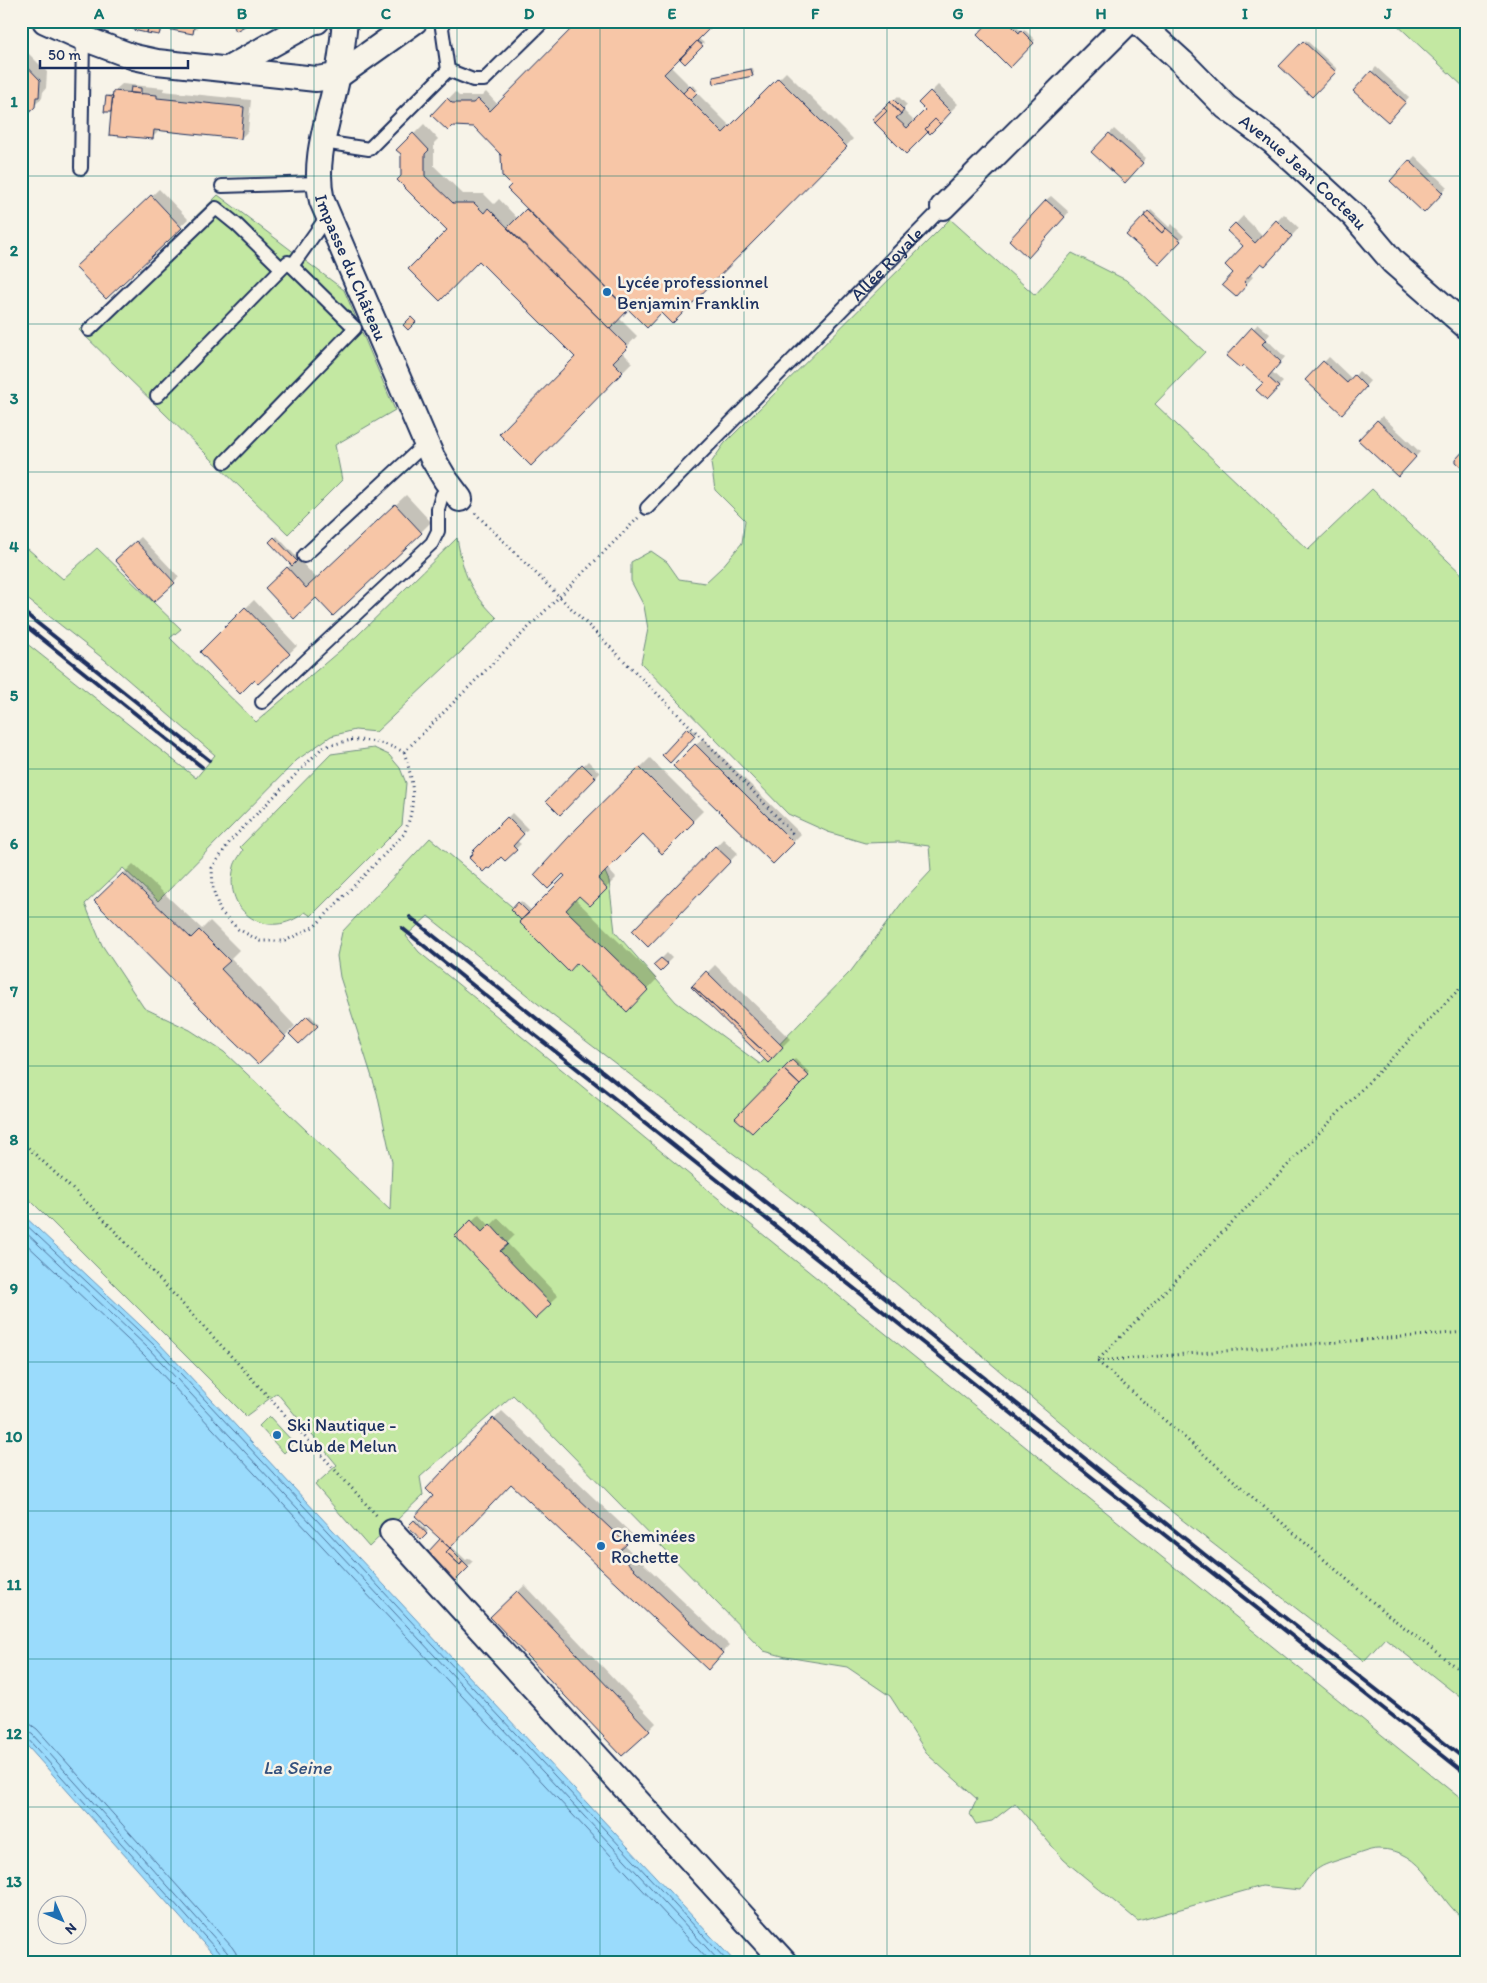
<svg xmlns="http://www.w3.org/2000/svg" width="1487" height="1983" font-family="Itim,sans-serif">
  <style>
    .green { fill: #c3e8a2; stroke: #6f8c80 }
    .water { fill: #9adbfc; stroke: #6796bd }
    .shadow { fill: #0003 }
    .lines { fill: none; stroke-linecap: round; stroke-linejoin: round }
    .shore { stroke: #4e749d; stroke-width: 1 }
    .building { fill: #f7c6a7; stroke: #1b2f5e }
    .service-casing { stroke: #1b2f5e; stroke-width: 16 }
    .minor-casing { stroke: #1b2f5e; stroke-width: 28 }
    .path { stroke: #1b2f5e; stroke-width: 3; stroke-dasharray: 1 4; stroke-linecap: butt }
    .service { stroke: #f7f3e8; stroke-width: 12 }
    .minor { stroke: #f7f3e8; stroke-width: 24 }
    .rail { stroke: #1b2f5e; stroke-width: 4 }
    .grid { fill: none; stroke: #0f766e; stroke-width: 1; stroke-opacity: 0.55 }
    .poi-dot { fill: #1f6fb2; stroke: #f7f3e8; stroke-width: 2 }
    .labels { text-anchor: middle; stroke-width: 5; stroke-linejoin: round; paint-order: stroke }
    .street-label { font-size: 18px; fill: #1b2f5e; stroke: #f7f3e8 }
    .poi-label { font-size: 18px; fill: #1b2f5e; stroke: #f7f3e8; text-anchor: start }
    .water-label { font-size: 19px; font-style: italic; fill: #34517e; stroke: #f7f3e8 }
    .neatline { fill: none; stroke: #0f766e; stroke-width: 2 }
    .grid-label { font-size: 16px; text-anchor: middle; font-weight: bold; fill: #0f766e }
  </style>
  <rect width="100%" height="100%" fill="#f7f3e8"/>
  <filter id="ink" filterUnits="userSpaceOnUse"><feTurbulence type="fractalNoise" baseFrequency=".02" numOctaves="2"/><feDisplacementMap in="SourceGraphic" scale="10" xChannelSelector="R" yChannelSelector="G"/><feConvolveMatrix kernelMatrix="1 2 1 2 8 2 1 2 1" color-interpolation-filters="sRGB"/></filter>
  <g filter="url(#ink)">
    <path class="green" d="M1393 21H1466V89Z
      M218 195 344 290 395 410 335 445 342 480 288 534 79 330Z
      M950 219 1035 295 1072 253 1126 280 1205 352 1155 404 1308 550 1372 489 1466 578V1702L1385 1638 1364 1661 1109 1463 824 1223 552 1015 428 916 406 936 419 952 708 1190 1466 1803V1921C1433 1897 1427 1849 1378 1849 1369 1849 1357 1855 1348 1857 1321 1866 1316 1865 1300 1890L1262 1886 1138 1921 1064 1860 1015 1803 992 1821 976 1824 970 1814 977 1799 928 1755 890 1696 847 1667 786 1657 764 1651 513 1395 420 1477 423 1495 369 1547 315 1485 337 1465 277 1393 246 1416 21 1191V639L196 778 215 755 105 660 21 594V543L63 579 97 548 181 629 170 638 256 722 357 636 457 538C464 576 469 590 497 618L376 732 355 730 331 736 297 760 158 901 123 868 85 904 102 945 144 1008 190 1030 224 1052 390 1210 392 1162 377 1093 340 977 337 956 342 932 430 838 529 921 597 854 609 881 615 932 676 1002 760 1064 851 971 904 900 931 871 929 846 899 842 865 843 828 832 788 814 641 663 648 629 644 606 631 581V562L651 551 667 562 679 579 705 583 722 567 742 543 745 520 715 490 711 463 724 444Z
      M374 748 389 755 400 768 406 783 402 825 311 916 305 912C269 942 222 913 234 867 235 861 240 856 243 850L240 847 331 754Z
      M269 1416 294 1443 284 1453 259 1426Z"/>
    <path class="water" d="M21 1213 157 1341 735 1962H220L21 1739Z"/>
    <path class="shadow" d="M133 21H199L197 28 192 33 164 28 159 34Z
      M232 21H250L235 27 239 24 234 25Z
      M992 21H1011L1022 32 1024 29 1035 40 1010 66Z
      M698 38 704 43 685 62 691 49 689 48 670 66 691 87 693 85 698 90 696 92 731 127 786 72 853 139 672 322 662 312 628 308 619 318 637 336 622 352 632 362 531 465 577 357 449 230 402 176V154L398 150 424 124 438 139 434 143V166L463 194H484L494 204 499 199 518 219 528 209 513 185 503 154 474 126 433 115 455 92 459 96H482L486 92 498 105Z
      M1306 40 1337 69 1312 95 1281 66Z
      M21 46 47 72 46 88 43 92 42 98 21 119Z
      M1376 67 1409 97 1392 116 1372 72Z
      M753 68 754 73 752 74 714 78 716 76Z
      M122 84 164 88 163 91 251 100 248 131 241 138 160 130 152 138 113 111 106 110 107 97 109 95H114V91Z
      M938 85 958 104 930 132 928 130 906 152 874 119 898 96 907 105 903 110 915 122 927 110 920 103Z
      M1114 129 1146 158 1130 176 1093 152Z
      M1415 156 1447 187 1424 212 1391 181Z
      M159 189 188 219 106 298 77 267Z
      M1051 196 1069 212 1033 251 1046 200Z
      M1151 210 1169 227 1172 224 1184 236 1159 262 1128 235Z
      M1284 214 1299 228 1272 257 1261 261 1250 274 1253 277 1236 295 1235 273 1244 246 1229 231 1243 216 1263 236Z
      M1258 324 1270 334 1266 339 1285 357 1272 372 1283 382 1267 398 1264 383 1243 363 1228 356Z
      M1329 357 1352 379 1359 371 1370 381 1347 407 1307 380Z
      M1382 416 1420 452 1398 475 1360 440Z
      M406 495 431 522 421 532 316 596 276 578 292 564 271 542 277 536 317 579Z
      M141 537 179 577 154 600 116 560Z
      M254 600 297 646 258 683 254 678 201 652Z
      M690 727 696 733 670 761 664 755Z
      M703 738 801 834 773 862 675 766Z
      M650 758 703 811 662 852 643 833 607 868 616 878 590 904 580 895 575 899 657 979 627 1010 577 962 523 920 513 910 521 901 532 911 567 876 578 829Z
      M588 761 600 773 560 813 548 801Z
      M512 813 528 829 516 840 521 844 505 859 501 855 473 852Z
      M723 839 738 853 648 945 634 931Z
      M133 864 202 929 210 921 239 950 231 958 295 1026 258 1063 96 901Z
      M667 953 672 958 660 970 655 965Z
      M715 965 790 1039 768 1061 694 986Z
      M310 1015 319 1024 299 1043 291 1034Z
      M795 1059 810 1073 800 1083 785 1069Z
      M479 1214 490 1226 498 1218 515 1235 507 1243 558 1296 535 1318 457 1236Z
      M502 1411 633 1535 624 1545 729 1645 708 1668 511 1482 451 1546 466 1560 469 1558 473 1561 455 1579 428 1553 442 1539 435 1496 427 1489Z
      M416 1519 428 1531 421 1538 409 1526Z
      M525 1585 656 1723 649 1730 492 1617Z"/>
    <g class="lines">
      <path class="shore" d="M21 1220 154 1345 728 1962
        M21 1228 149 1349 720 1962
        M21 1239 144 1355 710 1962
        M21 1722 30 1724 37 1729 232 1947 236 1953 237 1962
        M21 1730 32 1734 227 1952 230 1962
        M21 1736 27 1738 222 1956 223 1962"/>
    </g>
    <path class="building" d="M127 21H149L147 33 133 30 134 23Z
      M149 21H195L193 34 161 28 159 35 147 33Z
      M245 21H249L250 23 236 31 234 27Z
      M579 21H717L664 74 723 133 778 78 847 147 672 324 661 313 647 328 507 189 511 185 502 176 501 155 474 127 453 126 448 131 431 115 447 98 452 103H473L478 99 490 111Z
      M990 21H1007L1019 33 1021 30 1034 43 1010 68 977 35Z
      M697 41 703 46 685 64 680 59Z
      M1303 41 1336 72 1312 97 1279 66Z
      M21 60 40 80 39 97H36L35 107 21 120Z
      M751 69 753 76 714 84 713 77Z
      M1371 71 1406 102 1388 122 1353 91Z
      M690 86 697 93 690 100 683 93Z
      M131 87 141 88V94L130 93Z
      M113 91 157 95V98L244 107 241 139 154 130 153 139 109 135Z
      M930 91 951 112 940 124 935 119 925 129 928 132 906 154 875 123 887 111 884 108 890 102 901 114 896 118 907 128 925 110 918 103Z
      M106 96 113 97 111 112H104Z
      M893 99 904 110 901 114 890 102Z
      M884 108 887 111 875 123 872 119Z
      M935 119 940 124 930 134 925 129Z
      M413 133 429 150 425 154V176L453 203H474L484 213 488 208 628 347 613 362 623 372 531 466 499 434 575 357 479 261 440 301 408 269 447 230 397 180 401 176V154L396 150Z
      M1109 133 1143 163 1125 183 1091 152Z
      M1409 160 1443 193 1424 213 1390 181Z
      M151 195 182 228 106 299 75 267Z
      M1046 200 1065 217 1028 258 1009 240Z
      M526 209 628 310 610 329 507 228Z
      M1148 211 1166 228 1162 233 1144 216Z
      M1144 216 1162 233 1166 228 1181 241 1159 264 1126 235Z
      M1276 220 1292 236 1265 266 1261 263 1244 282 1247 285 1236 297 1222 285 1233 273 1225 265 1243 246 1227 231 1235 223 1255 243Z
      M411 317 416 322 408 330 403 325Z
      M1252 327 1266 340 1262 344 1281 362 1268 377 1279 387 1267 400 1256 390 1263 383 1243 365 1240 368 1226 356Z
      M1323 361 1347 383 1354 375 1366 387 1342 414 1305 380Z
      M1377 420 1416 457 1398 477 1358 440Z
      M1466 448V471L1456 462V459Z
      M395 504 422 533 333 616 316 598 294 619 265 588 287 567 306 588Z
      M274 537 297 561 292 566 269 542Z
      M136 541 175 583 154 602 115 560Z
      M245 607 290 654 258 684 254 680 240 694 200 652Z
      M687 728 695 736 670 763 662 755Z
      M695 744 794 843 773 864 673 766Z
      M582 764 596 778 560 815 546 801Z
      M639 767 694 822 662 854 643 834 598 879 607 889 590 906 579 896 566 910 648 990 627 1012 577 963 569 972 519 922 565 876 563 874 548 889 534 875 577 828Z
      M507 817 524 834 513 846 517 850 505 861 501 857 489 869 487 868 483 872 469 858 473 854 472 852Z
      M715 846 731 861 648 947 632 931Z
      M123 873 191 938 199 930 230 961 221 969 286 1037 258 1064 212 1020 94 901Z
      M518 902 529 913 521 920 511 910Z
      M661 958 668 964 660 972 653 965Z
      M706 971 783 1047 772 1059 692 986Z
      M692 986 772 1059 768 1063 691 987Z
      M307 1016 318 1026 299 1044 289 1034Z
      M792 1060 809 1076 800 1085 783 1069Z
      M783 1069 800 1085 752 1133 735 1118Z
      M471 1220 482 1232 490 1224 508 1244 500 1251 551 1304 535 1319 455 1236Z
      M493 1418 627 1544 617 1553 723 1653 708 1670 511 1484 450 1548 415 1516 433 1496 426 1489Z
      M414 1520 427 1534 421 1540 408 1526Z
      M440 1539 450 1548 446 1552 460 1565 463 1561 469 1567 455 1581 427 1553Z
      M450 1548 463 1561 460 1565 446 1552Z
      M517 1591 650 1731 622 1756 490 1617Z"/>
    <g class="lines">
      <defs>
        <g id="service">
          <path d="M448 70 473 80H484L544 21"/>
          <path d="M323 142 369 149 448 70 441 21"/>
          <path d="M81 168 83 38"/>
          <path d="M222 186 318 183"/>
          <path d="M292 266 328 215"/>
          <path d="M89 330 216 208 237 225 281 268"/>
          <path d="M157 396 288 262 292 266 355 328 225 462"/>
          <path id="s1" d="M647 508 943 207"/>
          <path d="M304 556 426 443"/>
          <path d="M262 702 432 543 438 531V509L442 495 450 486"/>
        </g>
        <g id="minor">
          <path d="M45 21 83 38 134 57 157 62 316 79 338 76 415 21"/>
          <path id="s2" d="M345 21C343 40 341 60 337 79 329 119 312 160 322 201L432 457 445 479 460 499"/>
          <path id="s3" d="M1137 21 1182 62 1226 107 1272 141 1354 216 1393 262 1466 326"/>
          <path d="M228 69 312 22 317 21"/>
          <path d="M943 207 1129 21"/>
          <path d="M392 1532 784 1962"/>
        </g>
      </defs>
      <use href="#service" class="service-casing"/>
      <use href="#minor" class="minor-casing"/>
      <path class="path" d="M475 513 708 744 795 836
        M351 740C371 740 386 743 404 752 414 783 417 804 404 834L315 926 285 941H260L238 929 220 911 213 889 212 868 231 840 323 747Z
        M404 752 638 518
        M1466 982 1097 1361 1383 1611 1466 1675
        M21 1141 96 1211 244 1370 378 1517
        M1097 1361 1466 1332"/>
      <use href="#service" class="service"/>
      <use href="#minor" class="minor"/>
      <path class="rail" d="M21 610 209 760
        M21 622 202 767
        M410 917 1209 1558 1466 1760
        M402 928 517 1021 1466 1774"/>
    </g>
  </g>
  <path class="grid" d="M171 21V1962M314 21V1962M457 21V1962M600 21V1962M744 21V1962M887 21V1962M1030 21V1962M1173 21V1962M1316 21V1962M21 176H1466M21 324H1466M21 472H1466M21 621H1466M21 769H1466M21 917H1466M21 1066H1466M21 1214H1466M21 1362H1466M21 1511H1466M21 1659H1466M21 1807H1466"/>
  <g class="poi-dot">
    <circle cx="607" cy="292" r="5"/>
    <circle cx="277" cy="1435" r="5"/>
    <circle cx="601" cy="1546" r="5"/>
  </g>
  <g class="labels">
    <g class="street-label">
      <text dy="6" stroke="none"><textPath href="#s3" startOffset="225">Avenue Jean Cocteau</textPath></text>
      <text dy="6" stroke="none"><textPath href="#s1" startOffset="342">Allée Royale</textPath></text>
      <text dy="6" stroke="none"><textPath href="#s2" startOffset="255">Impasse du Château</textPath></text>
    </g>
    <g class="poi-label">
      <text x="617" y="288">Lycée professionnel<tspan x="617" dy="21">Benjamin Franklin</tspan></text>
      <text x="287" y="1431">Ski Nautique -<tspan x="287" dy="21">Club de Melun</tspan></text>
      <text x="611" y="1542">Cheminées<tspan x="611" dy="21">Rochette</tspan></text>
    </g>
    <g class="water-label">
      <text x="297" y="1774">La Seine</text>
    </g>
  </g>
  <rect width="1487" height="1983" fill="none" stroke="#f7f3e8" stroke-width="55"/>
  <g transform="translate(62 1920) rotate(135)"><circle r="24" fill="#f7f3e8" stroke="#9fa5b1"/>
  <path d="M0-4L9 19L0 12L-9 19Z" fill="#1f6fb2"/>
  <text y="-8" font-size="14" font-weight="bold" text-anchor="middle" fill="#1b2f5e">N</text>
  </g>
  <path d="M40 60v8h148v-8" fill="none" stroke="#1b2f5e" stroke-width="2.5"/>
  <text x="48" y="60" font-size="15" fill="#1b2f5e" stroke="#f7f3e8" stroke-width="4" paint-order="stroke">50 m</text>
  <rect x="28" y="28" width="1432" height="1928" class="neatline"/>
  <g class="grid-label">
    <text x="99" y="19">A</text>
    <text x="242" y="19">B</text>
    <text x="386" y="19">C</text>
    <text x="529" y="19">D</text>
    <text x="672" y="19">E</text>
    <text x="815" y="19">F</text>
    <text x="958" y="19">G</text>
    <text x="1101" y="19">H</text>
    <text x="1245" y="19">I</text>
    <text x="1388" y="19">J</text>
    <text x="14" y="107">1</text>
    <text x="14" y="256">2</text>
    <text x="14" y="404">3</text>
    <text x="14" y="552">4</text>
    <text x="14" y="701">5</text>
    <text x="14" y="849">6</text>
    <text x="14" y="997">7</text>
    <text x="14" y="1145">8</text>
    <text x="14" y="1294">9</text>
    <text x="14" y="1442">10</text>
    <text x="14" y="1590">11</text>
    <text x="14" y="1739">12</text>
    <text x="14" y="1887">13</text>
  </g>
</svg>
